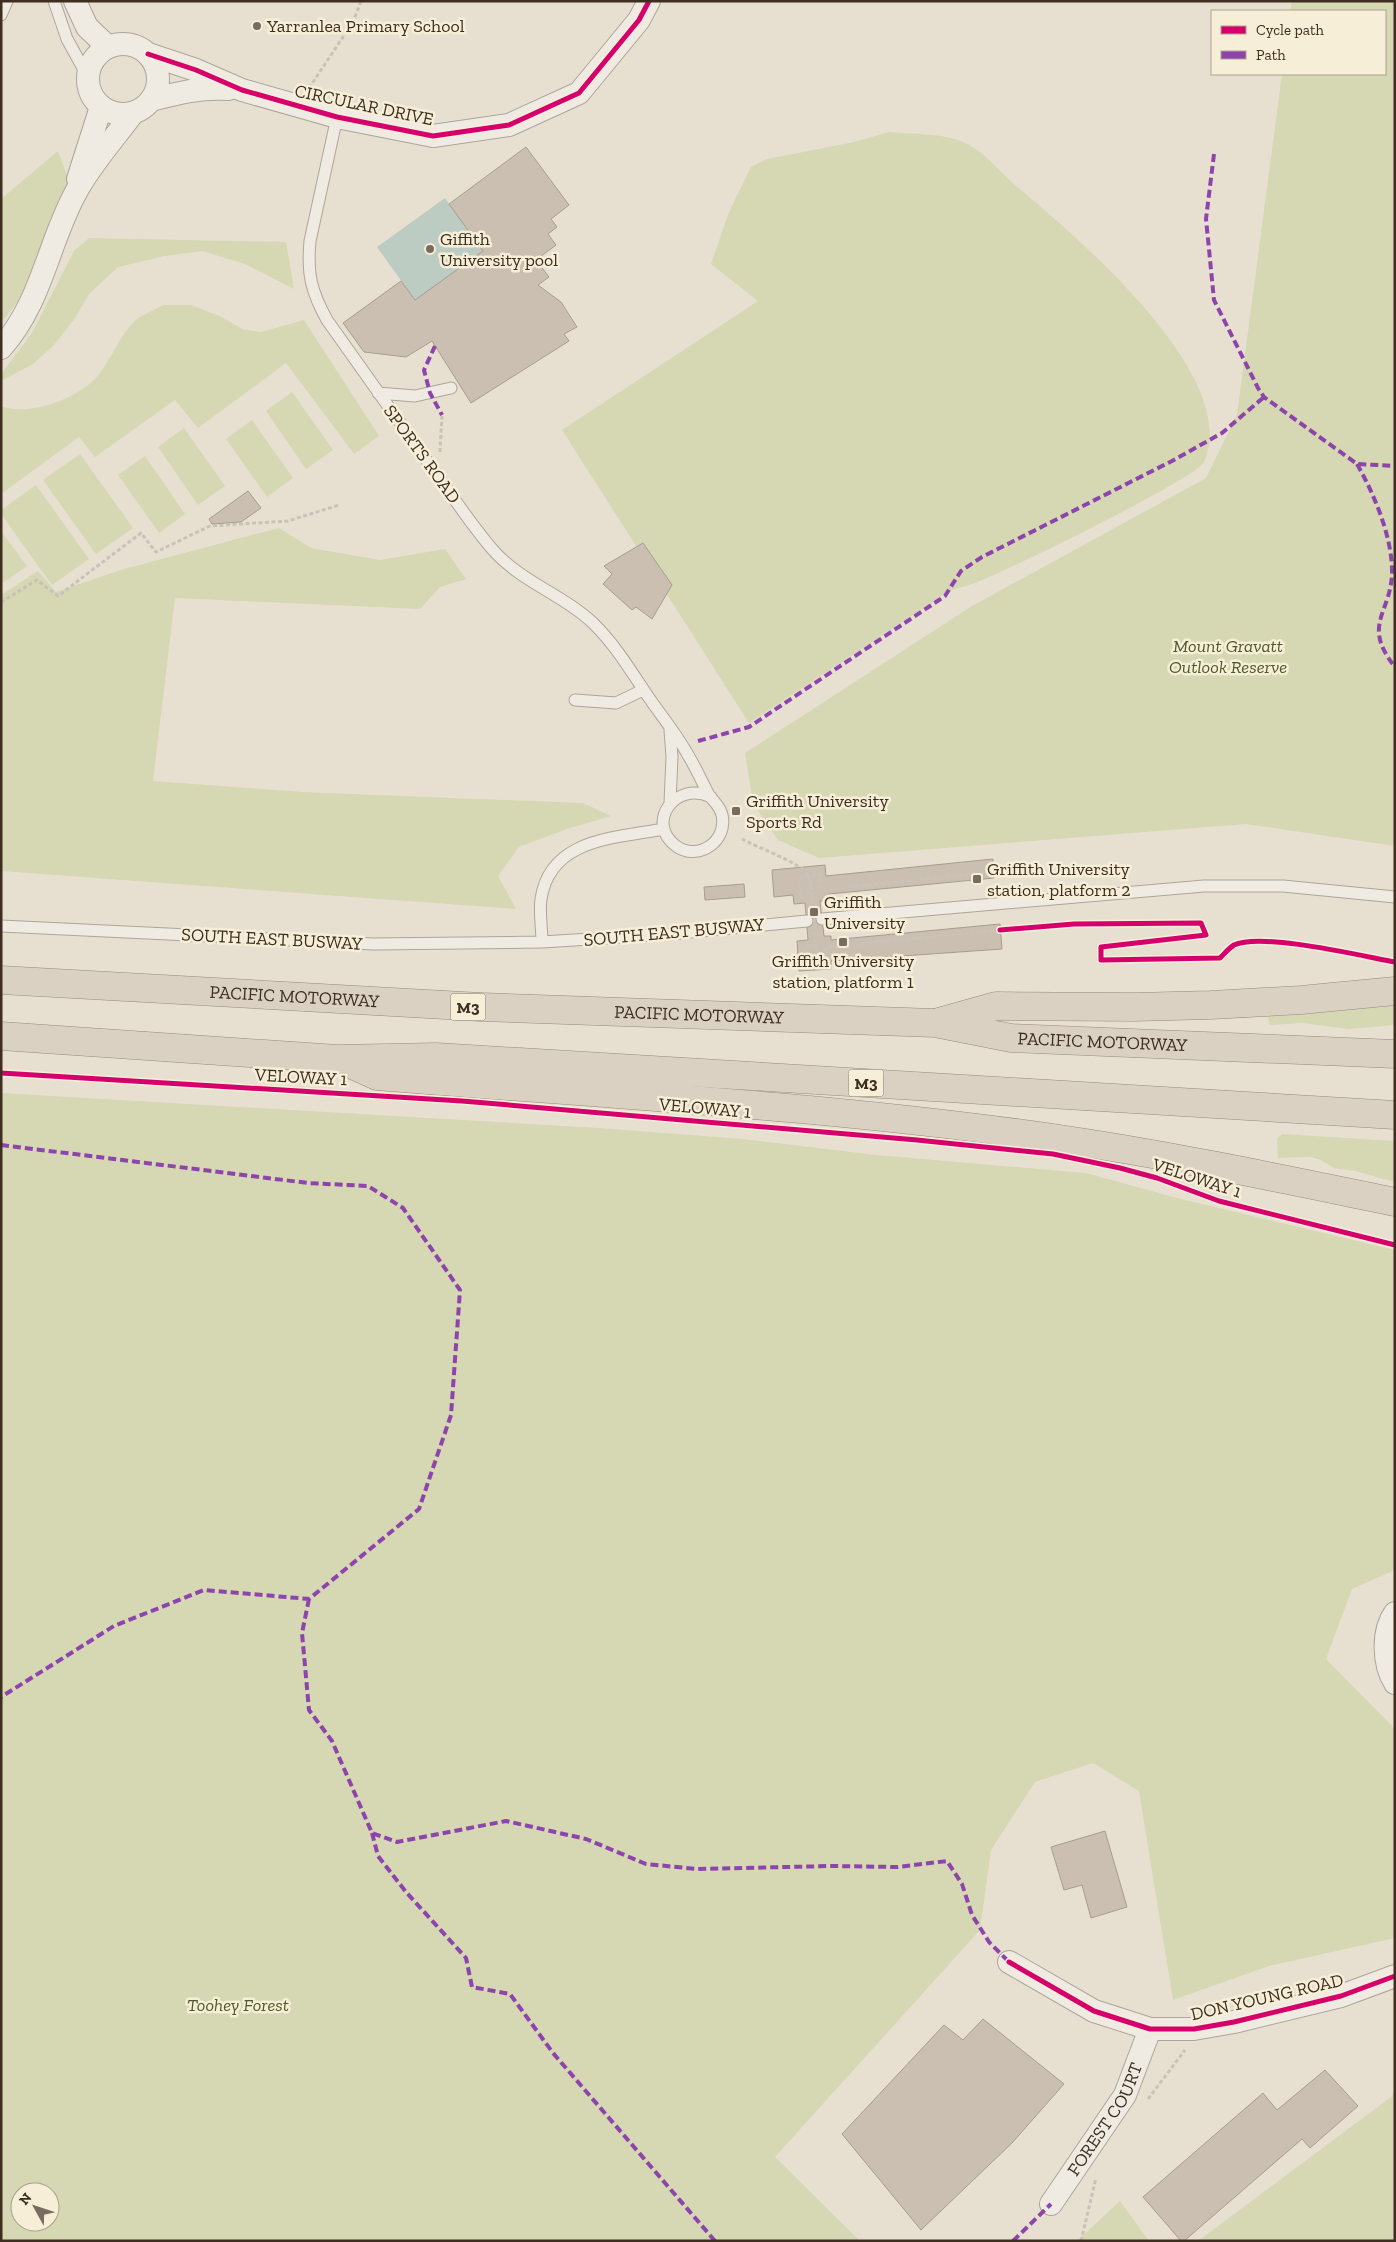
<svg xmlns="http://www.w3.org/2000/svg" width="1396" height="2242" font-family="'Zilla Slab',serif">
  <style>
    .green { fill: #d6d7b3; fill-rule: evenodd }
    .water { fill: #bcccc2 }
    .building { fill: #cbbfb2; stroke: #a89c90 }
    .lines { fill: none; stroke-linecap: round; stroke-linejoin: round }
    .service-casing { stroke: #ada599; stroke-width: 13 }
    .minor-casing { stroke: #ada599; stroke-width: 24 }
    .motorway-casing { stroke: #928b80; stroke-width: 29 }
    .path { stroke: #c8c2b9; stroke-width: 3; stroke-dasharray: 4 2.5; stroke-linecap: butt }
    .service { stroke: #efebe3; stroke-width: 11 }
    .minor { stroke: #efebe3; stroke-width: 22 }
    .motorway { stroke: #dad1c2; stroke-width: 28 }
    .path-bridge { stroke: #c8c2b9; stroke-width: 3; stroke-dasharray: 4 2.5; stroke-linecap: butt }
    .quiet { stroke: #8e44ad; stroke-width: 4; stroke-dasharray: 8 4; stroke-linecap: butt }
    .cycleway-casing { stroke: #f7eed8; stroke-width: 8 }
    .cycleway { stroke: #d6006c; stroke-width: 5 }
    .poi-dot { fill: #786c5e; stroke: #f7eed8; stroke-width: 2 }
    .labels { text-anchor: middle; stroke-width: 5; stroke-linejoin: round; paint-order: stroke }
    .shield { fill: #f7eed8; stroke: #756857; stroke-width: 1 }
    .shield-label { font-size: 16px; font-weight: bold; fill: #3d2e20 }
    .poi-label { font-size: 18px; fill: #3d2e20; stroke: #f7eed8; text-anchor: start }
    .street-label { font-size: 18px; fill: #3d2e20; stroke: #f7eed8 }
    .park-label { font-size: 18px; font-style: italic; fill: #4d5a26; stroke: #f7eed8 }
  </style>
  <rect width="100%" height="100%" fill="#e7e0d1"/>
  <path class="green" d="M1292 1H1395V846L1246 824 819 858 778 840 753 803 745 753 972 606 1206 478 1237 415 1282 74H1385V11H1290Z
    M889 132C910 134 943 133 963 142 983 150 998 170 1014 184 1073 234 1243 375 1204 462 1197 478 1003 573 975 583 967 586 958 588 949 591L749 723 562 430 758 301 711 264 729 212 751 167 767 159 854 142Z
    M58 151 69 181 19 300 1 323V199Z
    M89 238 286 242 294 289 245 264 202 251 165 256 118 267 89 294 75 318 54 345 33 364 1 381V374L32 333 74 251Z
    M163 305H191L222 317 242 329 261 332 304 320 379 436 354 454 286 363 198 428 175 400 95 457 79 437 1 494V406C30 417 81 398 99 374 113 357 119 335 136 320 143 314 155 310 163 305Z
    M292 392 333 450 306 469 266 411Z
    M252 420 293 478 267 497 226 439Z
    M184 428 225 486 198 505 158 447Z
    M80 454 133 528 96 554 43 480Z
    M145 456 185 514 159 533 118 475Z
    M36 485 89 559 52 585 1 514V510Z
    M279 528 311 548 380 560 445 549 466 579 440 587 420 609 175 598 153 781 303 792 583 803 611 816 567 829 519 847 498 876 516 909 1 871V595L38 571 56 592 124 569Z
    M1 531 27 566 1 584Z
    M1395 1003V1025L1349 1029 1302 1023 1269 1025 1268 1014Z
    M1 1093 599 1128 743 1139 876 1155 1086 1173 1181 1199 1395 1250V1570L1352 1589 1326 1659 1395 1729V1938L1269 1966 1173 2000 1139 1791 1093 1763 1035 1782 991 1850 980 1930 775 2157 860 2241H1ZM20 2192H50V2222H20Z
    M1282 1134 1395 1141V1182L1355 1171 1334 1168 1321 1160 1311 1157 1278 1158 1277 1139Z
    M1395 2088V2241H1198L1391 2097Z
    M1120 2201 1149 2241H1077Z"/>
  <path class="water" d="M445 198 483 251 415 300 377 247Z"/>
  <path class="building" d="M526 147 569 205 551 219 557 227 548 234 556 245 536 260 549 277 538 285 561 302 577 327 564 334 569 341 471 403 432 341 406 357 364 352 343 323 401 281 415 300 483 251 449 204Z
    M248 491 261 508 241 522 212 524 209 519Z
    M643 543 672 585 652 619 636 607 632 610 603 584 612 574 604 566Z
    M993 859 994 878 829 894 830 901H820L824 936H831V940L1000 924 1002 949 831 961V969L799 971 797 941 808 940 805 903 794 904 793 895 774 897 772 870 825 865 826 876Z
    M744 884 745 897 705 900 704 887Z
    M1105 1831 1127 1907 1091 1918 1082 1885 1064 1890 1051 1847Z
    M983 2019 1064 2084 1012 2143 921 2230 842 2134 944 2025 963 2040Z
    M1325 2070 1358 2106 1310 2148 1302 2139 1184 2241H1181L1143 2197 1263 2093 1277 2110Z"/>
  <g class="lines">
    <defs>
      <path id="service" d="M54 1 67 39 88 77
        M1 15 7 1
        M337 117 310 241C307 274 311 291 327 320 363 371 399 422 435 472 454 498 472 526 493 550 521 582 564 595 594 624 615 645 629 668 645 692 659 713 676 733 688 755 696 768 702 782 709 795 714 802 720 806 722 815 728 841 698 862 676 846 645 823 675 780 711 797
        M378 393 415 396 451 388
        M575 700 616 703 643 690
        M670 730 672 757 670 803
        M822 919 1204 886H1283L1395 897
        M1 926 373 944 542 942 670 934 807 921
        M542 942C542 928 539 912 541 899 550 838 616 838 664 829"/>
      <g id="minor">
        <path d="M75 1 87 27 108 47"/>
        <circle cx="123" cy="79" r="35"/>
        <path d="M148 54 196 70 242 90 337 117 433 136 509 125 579 93 639 20 649 1"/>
        <path d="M151 100C178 93 201 87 229 89"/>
        <path d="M78 179 101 107"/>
        <path d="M1 348C41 304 48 244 75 194 90 165 114 139 133 113"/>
        <path d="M1395 1613C1382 1631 1383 1664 1395 1683"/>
        <path d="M1009 1962 1094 2011 1150 2029H1194L1234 2022 1341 1996 1395 1976"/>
        <path id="s1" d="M1051 2204 1125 2095 1150 2029"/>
      </g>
      <g id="motorway">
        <path id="s2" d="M1 980 481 1007 935 1023 1011 1038 1395 1054"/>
        <path d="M939 1022 996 1006 1134 1007 1211 1005 1301 1000 1395 991"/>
        <path d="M1 1036 337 1059 436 1057 1395 1115"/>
        <path d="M357 1067 377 1076C614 1095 851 1107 1086 1143 1189 1159 1292 1181 1395 1202"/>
      </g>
    </defs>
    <use href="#service" class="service-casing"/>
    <use href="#minor" class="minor-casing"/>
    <use href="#motorway" class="motorway-casing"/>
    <path class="path" d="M309 88 353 22 361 1
      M440 452 442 415
      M1 602 37 580 58 596 141 533 156 552 210 526 288 521 339 505
      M742 839C756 847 804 864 809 876L799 877 801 894 811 893
      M811 886 809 876 820 874 821 890 983 873
      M816 945 805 947 806 962 817 961
      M817 952V961L826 959V947L1000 930
      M1148 2099 1185 2050
      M1081 2241 1096 2178"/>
    <use href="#service" class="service"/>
    <use href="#minor" class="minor"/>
    <use href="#motorway" class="motorway"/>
    <path class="path-bridge" d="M811 886 817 952"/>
    <path class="quiet" d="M1214 154 1206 219 1214 300 1258 388 1264 397 1357 464 1395 466
      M435 346 424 370 430 393 442 415
      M1357 464C1374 494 1391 534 1392 569 1393 613 1360 623 1395 667
      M698 741 749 727 945 596 961 571 982 557 1172 461 1222 433 1264 397
      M1 1145 308 1183 368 1186 403 1208 460 1290 451 1415 419 1509 309 1599 204 1590 114 1626 1 1697
      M309 1599 302 1633 309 1710 332 1741 372 1833 397 1842 506 1821 586 1839 646 1864 697 1869 831 1866 898 1867 947 1861 962 1884 972 1915 989 1942 1009 1962
      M372 1833 378 1856 406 1892 466 1958 472 1987 510 1994 553 2053 715 2241
      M1013 2241 1051 2204"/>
    <defs>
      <path id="cycleway" d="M148 54 196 70 242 90 337 117 433 136 509 125 579 93 639 20 649 1
        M1000 930 1074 924 1201 923 1206 935 1101 947V960L1220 958C1224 954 1229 948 1234 945 1261 932 1362 956 1395 962
        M1 1073 462 1101 917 1140 1053 1154 1120 1168 1157 1178 1219 1201 1395 1245
        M1009 1962 1094 2011 1150 2029H1194L1234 2022 1341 1996 1395 1976"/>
    </defs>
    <use href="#cycleway" class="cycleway-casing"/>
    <use href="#cycleway" class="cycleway"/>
  </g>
  <g class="poi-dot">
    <circle cx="257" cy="26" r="5"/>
    <circle cx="430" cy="249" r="5"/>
    <rect x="731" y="806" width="10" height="10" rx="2.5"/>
    <rect x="972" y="874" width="10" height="10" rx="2.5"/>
    <rect x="809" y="907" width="10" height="10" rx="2.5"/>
    <rect x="838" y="937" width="10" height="10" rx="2.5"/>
  </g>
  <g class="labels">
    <g class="shield">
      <rect x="450.5" y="993.5" width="35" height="27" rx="4"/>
      <rect x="848.5" y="1069.5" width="35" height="27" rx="4"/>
    </g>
    <g class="shield-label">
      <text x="468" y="1013">M3</text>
      <text x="866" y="1089">M3</text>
    </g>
    <g class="poi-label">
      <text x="267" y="32">Yarranlea Primary School</text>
      <text x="440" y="245">Giffith<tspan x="440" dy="21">University pool</tspan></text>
      <text x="746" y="807">Griffith University<tspan x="746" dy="21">Sports Rd</tspan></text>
      <text x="987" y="875">Griffith University<tspan x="987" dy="21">station, platform 2</tspan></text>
      <text x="824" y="908">Griffith<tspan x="824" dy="21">University</tspan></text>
      <text x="843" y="967" text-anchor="middle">Griffith University<tspan x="843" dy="21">station, platform 1</tspan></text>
    </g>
    <g class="street-label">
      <text transform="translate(364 105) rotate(12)" y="6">CIRCULAR DRIVE</text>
      <text transform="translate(422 454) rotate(54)" y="6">SPORTS ROAD</text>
      <text transform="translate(674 932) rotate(-5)" y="6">SOUTH EAST BUSWAY</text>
      <text transform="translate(272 939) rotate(3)" y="6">SOUTH EAST BUSWAY</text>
      <text dy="6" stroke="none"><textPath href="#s2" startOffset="294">PACIFIC MOTORWAY</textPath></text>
      <text dy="6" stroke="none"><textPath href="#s2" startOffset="699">PACIFIC MOTORWAY</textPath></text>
      <text dy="6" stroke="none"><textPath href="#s2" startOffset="1104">PACIFIC MOTORWAY</textPath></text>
      <text transform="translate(301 1077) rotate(3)" y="6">VELOWAY 1</text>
      <text transform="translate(705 1108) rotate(5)" y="6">VELOWAY 1</text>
      <text transform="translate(1197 1178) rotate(18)" y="6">VELOWAY 1</text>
      <text transform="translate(1267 1997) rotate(-13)" y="6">DON YOUNG ROAD</text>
      <text dy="6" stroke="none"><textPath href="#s1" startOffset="101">FOREST COURT</textPath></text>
    </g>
    <g class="park-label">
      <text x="1228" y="652">Mount Gravatt<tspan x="1228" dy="21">Outlook Reserve</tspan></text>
      <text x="238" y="2011">Toohey Forest</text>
    </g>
  </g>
  <rect width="1396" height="2242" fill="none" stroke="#3d2e20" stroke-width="5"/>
  <rect x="1211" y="10" width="175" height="65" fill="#f7eed8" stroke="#ada18e"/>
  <rect x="1221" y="26" width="25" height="8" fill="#d6006c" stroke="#ada18e"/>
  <text x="1256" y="35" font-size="15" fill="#3d2e20">Cycle path</text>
  <rect x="1221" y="51" width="25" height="8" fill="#8e44ad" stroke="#ada18e"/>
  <text x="1256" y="60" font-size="15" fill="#3d2e20">Path</text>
  <g transform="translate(35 2207) rotate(310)"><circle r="24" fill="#f7eed8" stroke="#ada18e"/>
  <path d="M0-4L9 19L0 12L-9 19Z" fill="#786c5e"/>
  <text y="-8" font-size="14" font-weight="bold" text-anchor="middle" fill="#3d2e20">N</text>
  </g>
</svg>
